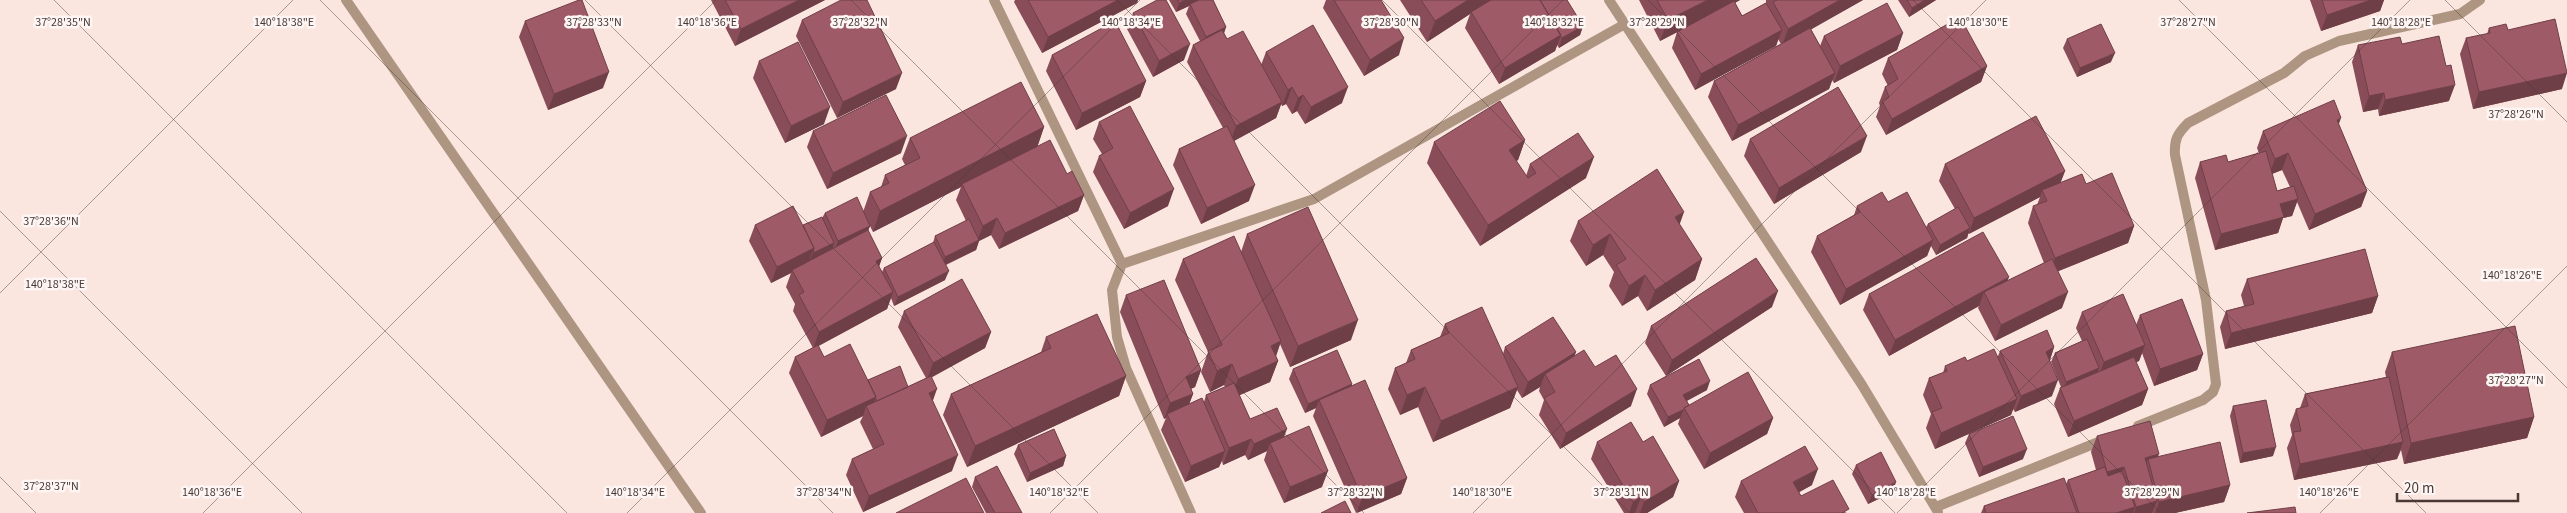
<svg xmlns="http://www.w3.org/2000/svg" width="2567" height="513" font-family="'Source Sans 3',sans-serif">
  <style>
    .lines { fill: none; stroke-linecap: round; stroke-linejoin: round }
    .street { stroke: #ad9581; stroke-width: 10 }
    .wall { fill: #894d59; fill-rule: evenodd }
    .shaded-wall { fill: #6f3f48 }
    .building { fill: #9f5a67; stroke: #6f3f48 }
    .ticks { fill: none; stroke: #483935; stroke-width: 1; stroke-opacity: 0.45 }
    .ticks-label { font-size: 12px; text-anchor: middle; fill: #483935; stroke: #fef6f4; stroke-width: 5; stroke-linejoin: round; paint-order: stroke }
  </style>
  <rect width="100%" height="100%" fill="#fbe5df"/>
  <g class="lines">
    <path class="street" d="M346 0 701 513
      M994 0 1122 264 1112 290 1117 337 1126 368 1191 513
      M1609 0 1862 385 1938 512
      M1122 264 1314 199 1625 24
      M2138 426 2203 400 2213 392 2216 384 2206 300 2175 155C2174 140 2177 134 2188 123L2284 73 2305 56 2339 41 2460 14 2480 0
      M1936 507 2106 439"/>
  </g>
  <path class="wall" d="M711 0H825L735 46Z
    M1015 0H1138L1137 3 1042 53 1014 2Z
    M1169 0H1213L1226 27 1224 33 1227 39 1261 65 1266 52 1342 103 1305 124 1297 111 1292 114 1286 104 1282 106 1281 104 1276 118 1234 141 1249 201 1201 224 1173 165 1179 149 1223 128 1187 62 1193 45 1200 41 1186 14 1189 6 1176 12Z
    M1326 0H1381L1399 55 1364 76 1323 8Z
    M1400 0H1567L1583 26 1580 35 1559 48 1557 45 1555 51 1499 84 1465 28 1470 14 1427 42Z
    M1639 0H1740L1735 3 1742 16 1766 3V0H1863L1811 29 1820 46 1824 36 1903 33 1897 50 1834 83 1832 80 1829 89 1732 141 1708 97 1714 81 1781 44 1778 39 1776 46 1695 90 1672 48 1677 32 1660 41Z
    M1898 0H1936L1909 17Z
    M2310 0H2384L2380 11 2321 31Z
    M1133 13 1184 60 1153 77 1127 29Z
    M802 20 896 89 837 118 796 36Z
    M525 21 603 88 548 110 519 37Z
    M2489 28 2562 89 2473 109 2460 54 2466 38 2487 34Z
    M2067 39 2111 62 2077 77 2063 48Z
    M2402 44 2449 101 2379 116 2378 109 2363 112 2352 62 2358 45Z
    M1052 55 1146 81 1140 97 1076 130 1046 71Z
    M1888 58 1987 66 1981 82 1886 135 1876 117 1880 106 1879 103 1885 87 1888 86 1882 74Z
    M759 61 824 124 785 143 753 78Z
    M1099 122 1168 206 1124 229 1093 172 1099 156 1102 154 1093 139Z
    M2339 125 2367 191 2361 207 2309 230 2297 202 2292 216 2283 218 2278 233 2215 250 2195 178 2200 162H2228L2259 153 2257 148 2263 131ZM2282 170 2290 187 2277 191 2272 174Z
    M1044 127 1037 147 1067 174 1084 195 1078 211 999 249 991 235 979 241 976 250 946 265 945 280 894 306 891 298 887 309 818 346 824 357 868 380 908 387 926 378 898 327 904 311 991 332 985 348 931 377 933 401 952 471 863 512 846 475 852 459 873 449 860 422 863 416 821 437 789 373 795 357 813 348 793 311 795 304 786 287 791 273 771 283 749 241 755 225H803L822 218 825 213 863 212 870 192 881 187 885 175 905 165 902 159 910 138ZM961 187 956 200 966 221 935 236 933 243 884 268 882 272 879 267 882 258 868 231 870 226 873 232Z
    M813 131 901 153 827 189 807 147Z
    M1750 139 1861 152 1774 204 1744 156Z
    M1525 140 1518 160 1516 161 1526 176 1530 164 1586 178 1480 246 1427 163 1434 142Z
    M1945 164 2065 171 2060 183 2086 184 2134 226 2128 243 2058 271 2062 308 1995 341 1978 308 1979 306 1889 356 1863 310 1869 294 2007 281 2044 263 2028 223 2033 206 2037 205 2040 197 1968 234 1967 238 1936 255 1931 246 1927 256 1840 305 1811 252 1817 236 1854 215 1857 206 1926 227 1928 224 1955 209 1939 181Z
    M1578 221 1679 225 1702 259 1695 280 1647 311 1638 296 1622 306 1609 286 1614 272 1603 255 1586 266 1570 241Z
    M1247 234 1351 340 1290 367 1280 344 1276 356 1278 361 1270 382 1239 395 1250 419 1284 437 1322 487 1284 503 1264 460 1267 451 1248 460 1245 455 1223 465 1222 461 1219 467 1185 482 1161 430 1166 418 1164 419 1120 312 1126 295 1201 370 1195 387 1191 389 1193 394 1189 404 1204 402 1206 395 1225 387 1224 385 1210 392 1201 372 1208 352 1175 280 1183 259 1241 252Z
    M2247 279 2378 296 2372 313 2225 349 2220 327 2226 311 2244 306 2241 295Z
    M1772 307 1666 376 1707 390 1687 401 1689 405 1773 418 1767 434 1704 469 1678 424 1680 418 1664 427 1647 394 1650 385 1666 376 1645 343 1651 326Z
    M2082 312 2136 325 2140 315 2203 354 2197 370 2154 386 2142 353 2139 361 2136 362 2148 389 2142 405 2068 437 2054 404 2060 388 2061 387 2051 362 2055 353 2082 341 2076 328Z
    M1445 324 1503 354 1505 347 1576 352 1574 356 1595 367 1631 406 1560 449 1539 415 1544 400 1539 391 1540 387 1522 398 1517 390 1510 408 1433 442 1418 407 1400 415 1388 389 1395 368 1406 363 1411 350 1440 337Z
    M1046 337 1126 376 1119 396 967 467 943 415 951 394 1041 352Z
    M2054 347 2050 360 2052 396 2015 412 2013 409 2011 415 1935 449 1926 428 1931 414 1923 395 1929 378 1943 373 1945 366 1967 361 1998 356 2000 351Z
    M2392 352 2534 417 2527 438 2404 464 2401 450 2397 459 2294 480 2287 448 2292 435 2290 425 2296 409 2300 408 2305 394 2386 377 2385 372Z
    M1293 369 1352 384V386L1407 478 1401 494 1356 513 1313 416 1316 408 1305 413 1289 379Z
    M2233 406 2273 456 2240 463 2230 416Z
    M1969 434 2023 459 1979 477 1965 443Z
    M2097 436 2158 457 2230 485 2224 502 2175 513H1981L1984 506 2066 484 2068 480 2096 470 2091 452Z
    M1597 442H1643L1679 481 1673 497 1647 513H1624L1591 459Z
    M1018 445 1066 456 1063 466 1027 482 1014 454Z
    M1856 465 1893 492 1868 504 1852 474Z
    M975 477 1022 513H986L972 487Z
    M1741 481 1812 485 1799 492 1801 496 1847 513H1744L1735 497Z"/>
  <path class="shaded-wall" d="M799 0H825L735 46 741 29Z
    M1118 0H1138L1137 3 1042 53 1048 37Z
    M1186 0H1202L1190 4 1189 6 1176 12 1179 3Z
    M1468 0H1492L1471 12 1470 14 1427 42 1435 21Z
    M1708 0H1740L1660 41 1668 20Z
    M1840 0H1863L1782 46 1788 29Z
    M1925 0H1936L1909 17 1912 8Z
    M2371 0H2384L2380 11 2321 31 2327 15Z
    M1583 26 1580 35 1559 48 1562 38Z
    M1226 27 1223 36 1203 46 1206 37Z
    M1782 30 1776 46 1695 90 1701 74Z
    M1903 33 1897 50 1834 83 1840 66Z
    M1561 35 1555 51 1499 84 1505 68Z
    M1404 38 1399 55 1364 76 1370 60Z
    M1190 44 1184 60 1153 77 1159 61Z
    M2115 53 2111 62 2077 77 2080 68Z
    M1987 66 1981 82 1886 135 1892 119Z
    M609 72 603 88 548 110 554 94Z
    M902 73 896 89 837 118 843 102Z
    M1835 73 1829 89 1732 141 1738 125Z
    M2567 73 2562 89 2473 109 2479 92Z
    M1146 81 1140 97 1076 130 1082 113Z
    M2455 85 2449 101 2379 116 2385 100Z
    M1292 87 1286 104 1282 106 1288 90Z
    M1348 87 1342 103 1305 124 1311 107Z
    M2384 93 2378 109 2363 112 2369 96Z
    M1303 95 1297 111 1292 114 1298 98Z
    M1282 102 1276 118 1230 143 1236 126Z
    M830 107 824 124 785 143 791 126Z
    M2341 118 2335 135 2337 120Z
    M1044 127 1037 148 962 184 961 187 873 232 880 211Z
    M907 136 901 153 827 189 833 173Z
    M1867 136 1861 152 1774 204 1779 188Z
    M1525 140 1518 160 1502 171 1509 150Z
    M2288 153 2282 170 2269 175 2275 159Z
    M1594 157 1586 178 1480 246 1488 225Z
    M2065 171 2059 187 2042 190 2040 197 1969 234 1974 218Z
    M1255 185 1249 201 1201 224 1207 208Z
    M1174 189 1168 206 1124 229 1130 213Z
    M2367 191 2361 207 2309 230 2315 214Z
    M1084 195 1078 211 999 249 1005 233Z
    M2298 199 2292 216 2283 218 2278 233 2215 250 2221 234 2280 204Z
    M1684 212 1677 232 1675 217Z
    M997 218 991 235 979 241 976 250 942 266 945 257 977 241 983 226Z
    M870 226 866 235 835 250 838 241Z
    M2134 226 2128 243 2049 275 2055 258Z
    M1970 228 1967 238 1936 255 1940 245Z
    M1610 234 1603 255 1586 266 1593 245Z
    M1933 240 1927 256 1840 305 1846 289Z
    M834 243 831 252 809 262 813 253Z
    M814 248 808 264 792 270 791 273 771 283 777 267Z
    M882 258 876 274V261Z
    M1702 259 1695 280 1647 311 1655 290Z
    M949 271 945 280 894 306 898 297Z
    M1645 275 1638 296 1622 306 1629 286Z
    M2009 277 2003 293 1984 292 1979 306 1889 356 1895 340Z
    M1778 291 1772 307 1666 376 1672 360Z
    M893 292 887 309 813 349 819 332Z
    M2068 292 2062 308 1995 341 2001 325Z
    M2378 296 2372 313 2225 349 2231 333Z
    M1358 320 1351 340 1290 367 1298 346Z
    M991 332 985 348 927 380 933 363Z
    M1281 341 1274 362 1271 346Z
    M2145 345 2139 361 2098 378 2104 362Z
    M2054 347 2049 363 2046 352Z
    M1576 352 1570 368 1545 374 1540 387 1522 398 1528 382Z
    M2203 354 2197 370 2154 386 2160 369Z
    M1278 361 1270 382 1231 399 1238 379Z
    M1232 364 1224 385 1210 392 1217 371Z
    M2099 368 2096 377 2063 391 2066 382Z
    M1201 370 1195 387 1180 393 1186 377Z
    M1126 376 1119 396 967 467 975 446Z
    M2058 380 2052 396 2015 412 2021 396Z
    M1710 381 1707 390 1680 404 1683 395Z
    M1352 384 1349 393 1319 400 1316 408 1305 413 1308 404Z
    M1425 387 1418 407 1400 415 1407 395Z
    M1518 387 1510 408 1433 442 1441 421Z
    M937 389 931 406 929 393Z
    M1637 389 1631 406 1560 449 1566 433Z
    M2148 389 2142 405 2068 437 2074 421Z
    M1193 394 1187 410 1167 414 1166 418 1164 419 1170 403Z
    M876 397 870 413 866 406 863 416 821 437 827 420Z
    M2017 399 2011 415 1935 449 1941 433Z
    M1684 409 1680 418 1664 427 1668 417Z
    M2534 417 2527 438 2404 464 2411 443Z
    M1773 418 1767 434 1704 469 1710 453Z
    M1287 429 1281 445 1270 443 1267 451 1248 460 1254 444Z
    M1251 439 1245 455 1223 465 1229 448Z
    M2403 442 2397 459 2294 480 2300 464Z
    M2276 447 2273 456 2240 463 2243 453Z
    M2027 449 2023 459 1979 477 1983 467Z
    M1225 451 1219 467 1185 482 1191 466Z
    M2159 454 2153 471 2148 459 2143 474 2145 458Z
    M958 455 952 471 863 512 869 496Z
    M1066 456 1063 466 1027 482 1030 473Z
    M2124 467 2119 483 2101 488 2107 472Z
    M1818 469 1812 485 1787 499 1793 482Z
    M1328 471 1322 487 1284 503 1290 487Z
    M1407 478 1401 494 1357 513 1362 497Z
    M1679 481 1673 497 1647 513H1640L1644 502Z
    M1896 482 1893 492 1868 504 1872 495Z
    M2230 485 2224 502 2175 513H2155L2159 502Z
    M1641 497 1635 513H1629L1633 502Z
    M2157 501 2152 513H2134L2136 507Z
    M2135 507 2133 513H2116Z"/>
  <path class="building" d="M579 0H582L609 72 554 94 525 21Z
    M725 0H799L741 29Z
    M841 0H867L902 73 843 102 802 20Z
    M1028 0H1118L1048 37Z
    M1157 0H1166L1190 44 1159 61 1133 13Z
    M1177 0H1186L1179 3Z
    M1199 0H1213L1226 27 1206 37 1190 4Z
    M1334 0H1381L1404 38 1370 60Z
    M1421 0H1468L1435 21Z
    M1491 0H1540L1561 35 1505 68 1471 12Z
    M1540 0H1567L1583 26 1562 38Z
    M1657 0H1708L1668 20Z
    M1777 0H1840L1788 29 1773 2Z
    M1907 0H1925L1912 8Z
    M2322 0H2371L2327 15Z
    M1734 1 1742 16 1766 3 1782 30 1701 74 1677 32Z
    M1887 3 1903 33 1840 66 1824 36Z
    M1960 17 1987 66 1892 119 1882 101 1889 97 1885 87 1898 79 1888 58Z
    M2555 19 2567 73 2479 92 2466 38 2490 33 2489 28 2506 24 2508 30Z
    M1115 21 1146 81 1082 113 1052 55Z
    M2101 24 2115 53 2080 68 2067 39Z
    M1313 25 1348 87 1311 107 1303 95 1298 98 1292 87 1288 90 1266 52Z
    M1810 28 1835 73 1738 125 1714 81Z
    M1222 30 1227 39 1243 31 1282 102 1236 126 1193 45Z
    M2439 36 2446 66 2451 65 2455 85 2385 100 2384 93 2369 96 2358 45 2400 37 2402 44Z
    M798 42 830 107 791 126 759 61Z
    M1021 82 1044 127 880 211 870 192 889 183 885 175 920 158 910 138Z
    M1838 87 1867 136 1779 188 1750 139Z
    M886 95 907 136 833 173 813 131Z
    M2334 100 2341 118 2337 120 2367 191 2315 214 2288 153 2275 159 2263 131Z
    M1500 101 1525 140 1509 150 1528 178 1536 173 1530 164 1578 133 1594 157 1488 225 1434 142Z
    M1130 106 1174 189 1130 213 1099 156 1113 148 1099 122Z
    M2036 116 2065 171 1974 218 1945 164Z
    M1227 126 1255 185 1207 208 1179 149Z
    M1050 140 1067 174 1072 171 1084 195 1005 233 997 218 983 226 962 184Z
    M2266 151 2277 191 2294 186 2298 199 2280 204 2284 217 2221 234 2200 162 2226 155 2228 162Z
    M1657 169 1684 212 1675 217 1702 259 1655 290 1645 275 1629 286 1616 265 1626 259 1610 234 1593 245 1578 221Z
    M2112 173 2134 226 2055 258 2033 206 2047 201 2042 190 2082 174 2086 184Z
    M1882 192 1888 202 1907 192 1933 240 1846 289 1817 236 1860 212 1857 206Z
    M857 197 870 226 838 241 825 213Z
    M793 206 814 248 777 267 755 225Z
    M1308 207 1358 320 1298 346 1247 234Z
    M1958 207 1970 228 1940 245 1928 224Z
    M822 217 834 243 813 253 814 248 803 225Z
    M969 219 979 240 945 257 935 236Z
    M868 230 882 258 876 261 893 292 819 332 799 295 804 292 792 270Z
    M1983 232 2009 277 1895 340 1869 294Z
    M1234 236 1281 341 1271 346 1278 361 1238 379 1232 364 1217 371 1208 351 1222 345 1183 259Z
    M934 242 949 271 898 297 884 268Z
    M2365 249 2378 296 2231 333 2226 311 2254 304 2247 279Z
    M1756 258 1778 291 1672 360 1651 326Z
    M2052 259 2068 292 2001 325 1984 292Z
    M962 279 991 332 933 363 904 311Z
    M1164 280 1201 370 1186 377 1193 394 1170 403 1126 295Z
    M2123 294 2145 345 2104 362 2082 312Z
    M2182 299 2203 354 2160 369 2140 315Z
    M1482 307 1518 387 1441 421 1425 387 1407 395 1395 368 1415 359 1411 350 1449 333 1445 324Z
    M1097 314 1126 376 975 446 951 394 1051 348 1046 337Z
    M1553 317 1576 352 1528 382 1505 347Z
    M2515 326 2534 417 2411 443 2392 352Z
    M2047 330 2054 347 2046 352 2058 380 2021 396 2000 351Z
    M2087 339 2099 368 2066 382 2055 353Z
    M850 344 876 397 827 420 795 357 818 345 824 357Z
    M1994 349 2017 399 1941 433 1932 412 1942 408 1929 378 1947 371 1945 366 1965 357 1967 361Z
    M1337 350 1352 384 1308 404 1293 369Z
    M1584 350 1595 367 1616 355 1637 389 1566 433 1544 398 1555 392 1545 374Z
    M2134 357 2148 389 2074 421 2060 388Z
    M1699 359 1710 381 1683 395 1689 405 1684 408 1685 409 1668 417 1650 385Z
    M900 366 908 387 877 401 875 397H876L868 380Z
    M1748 372 1773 418 1710 453 1684 408Z
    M931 376 937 389 929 393 958 455 869 496 852 459 884 444 866 406Z
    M2389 377 2403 442 2300 464 2293 432 2301 431 2296 409 2308 406 2305 394Z
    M1365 380 1407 478 1362 497 1319 400Z
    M1234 383 1250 419 1277 408 1287 429 1254 444 1251 439 1229 448 1206 395Z
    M1202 398 1225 451 1191 466 1167 414Z
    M2266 400 2276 447 2243 453 2233 406Z
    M2013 416 2027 449 1983 467 1969 434Z
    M2150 421 2159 454 2145 458 2157 501 2136 507 2124 467 2107 472 2097 436Z
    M1631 422 1643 442 1653 436 1679 481 1644 502 1641 497 1633 502 1597 442Z
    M1309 426 1328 471 1290 487 1270 443Z
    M1054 429 1066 456 1030 473 1018 445Z
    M2220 442 2230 485 2159 502 2148 459Z
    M1805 446 1818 469 1793 482 1801 496 1833 480 1849 509 1842 513H1758L1741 481Z
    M1881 452 1896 482 1872 495 1856 465Z
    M997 466 1022 513H995L975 477Z
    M2105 467 2108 476 2122 471 2135 507 2116 513H2079L2068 480Z
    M966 478 984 513H896Z
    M2064 478 2077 513H1986L1984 506Z
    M1345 501 1351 513H1321Z
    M2295 507 2296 513H2247Z"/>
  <path class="ticks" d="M54 0 567 513M320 0 833 513M585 0 1098 513M851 0 1364 513M1117 0 1630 513M1382 0 1895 513M1648 0 2161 513M1913 0 2426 513M2179 0 2567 388M2445 0 2567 122M0 211 302 513M0 293 293 0M0 477 36 513M203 513 716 0M627 513 1140 0M1050 513 1563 0M1473 513 1986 0M1897 513 2410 0M2320 513 2567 266"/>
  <g class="ticks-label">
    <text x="2188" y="26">37°28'27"N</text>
    <text x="63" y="26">37°28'35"N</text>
    <text x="284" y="26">140°18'38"E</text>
    <text x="594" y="26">37°28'33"N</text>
    <text x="707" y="26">140°18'36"E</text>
    <text x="860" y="26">37°28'32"N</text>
    <text x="1131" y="26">140°18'34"E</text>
    <text x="1391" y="26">37°28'30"N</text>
    <text x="1554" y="26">140°18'32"E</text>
    <text x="1657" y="26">37°28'29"N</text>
    <text x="1978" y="26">140°18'30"E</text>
    <text x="2401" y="26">140°18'28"E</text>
    <text x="2516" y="118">37°28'26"N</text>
    <text x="51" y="225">37°28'36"N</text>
    <text x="2512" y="279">140°18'26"E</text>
    <text x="55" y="288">140°18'38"E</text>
    <text x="2516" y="384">37°28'27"N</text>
    <text x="51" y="490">37°28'37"N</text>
    <text x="212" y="496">140°18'36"E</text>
    <text x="635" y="496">140°18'34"E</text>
    <text x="824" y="496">37°28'34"N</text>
    <text x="1059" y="496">140°18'32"E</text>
    <text x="1355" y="496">37°28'32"N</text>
    <text x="1482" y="496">140°18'30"E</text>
    <text x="1621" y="496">37°28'31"N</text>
    <text x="1906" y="496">140°18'28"E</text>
    <text x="2152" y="496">37°28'29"N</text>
    <text x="2329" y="496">140°18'26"E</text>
  </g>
  <path d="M2397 493v8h121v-8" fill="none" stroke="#483935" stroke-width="2.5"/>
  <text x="2404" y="493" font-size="15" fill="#483935" stroke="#fef6f4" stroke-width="4" paint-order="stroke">20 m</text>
</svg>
